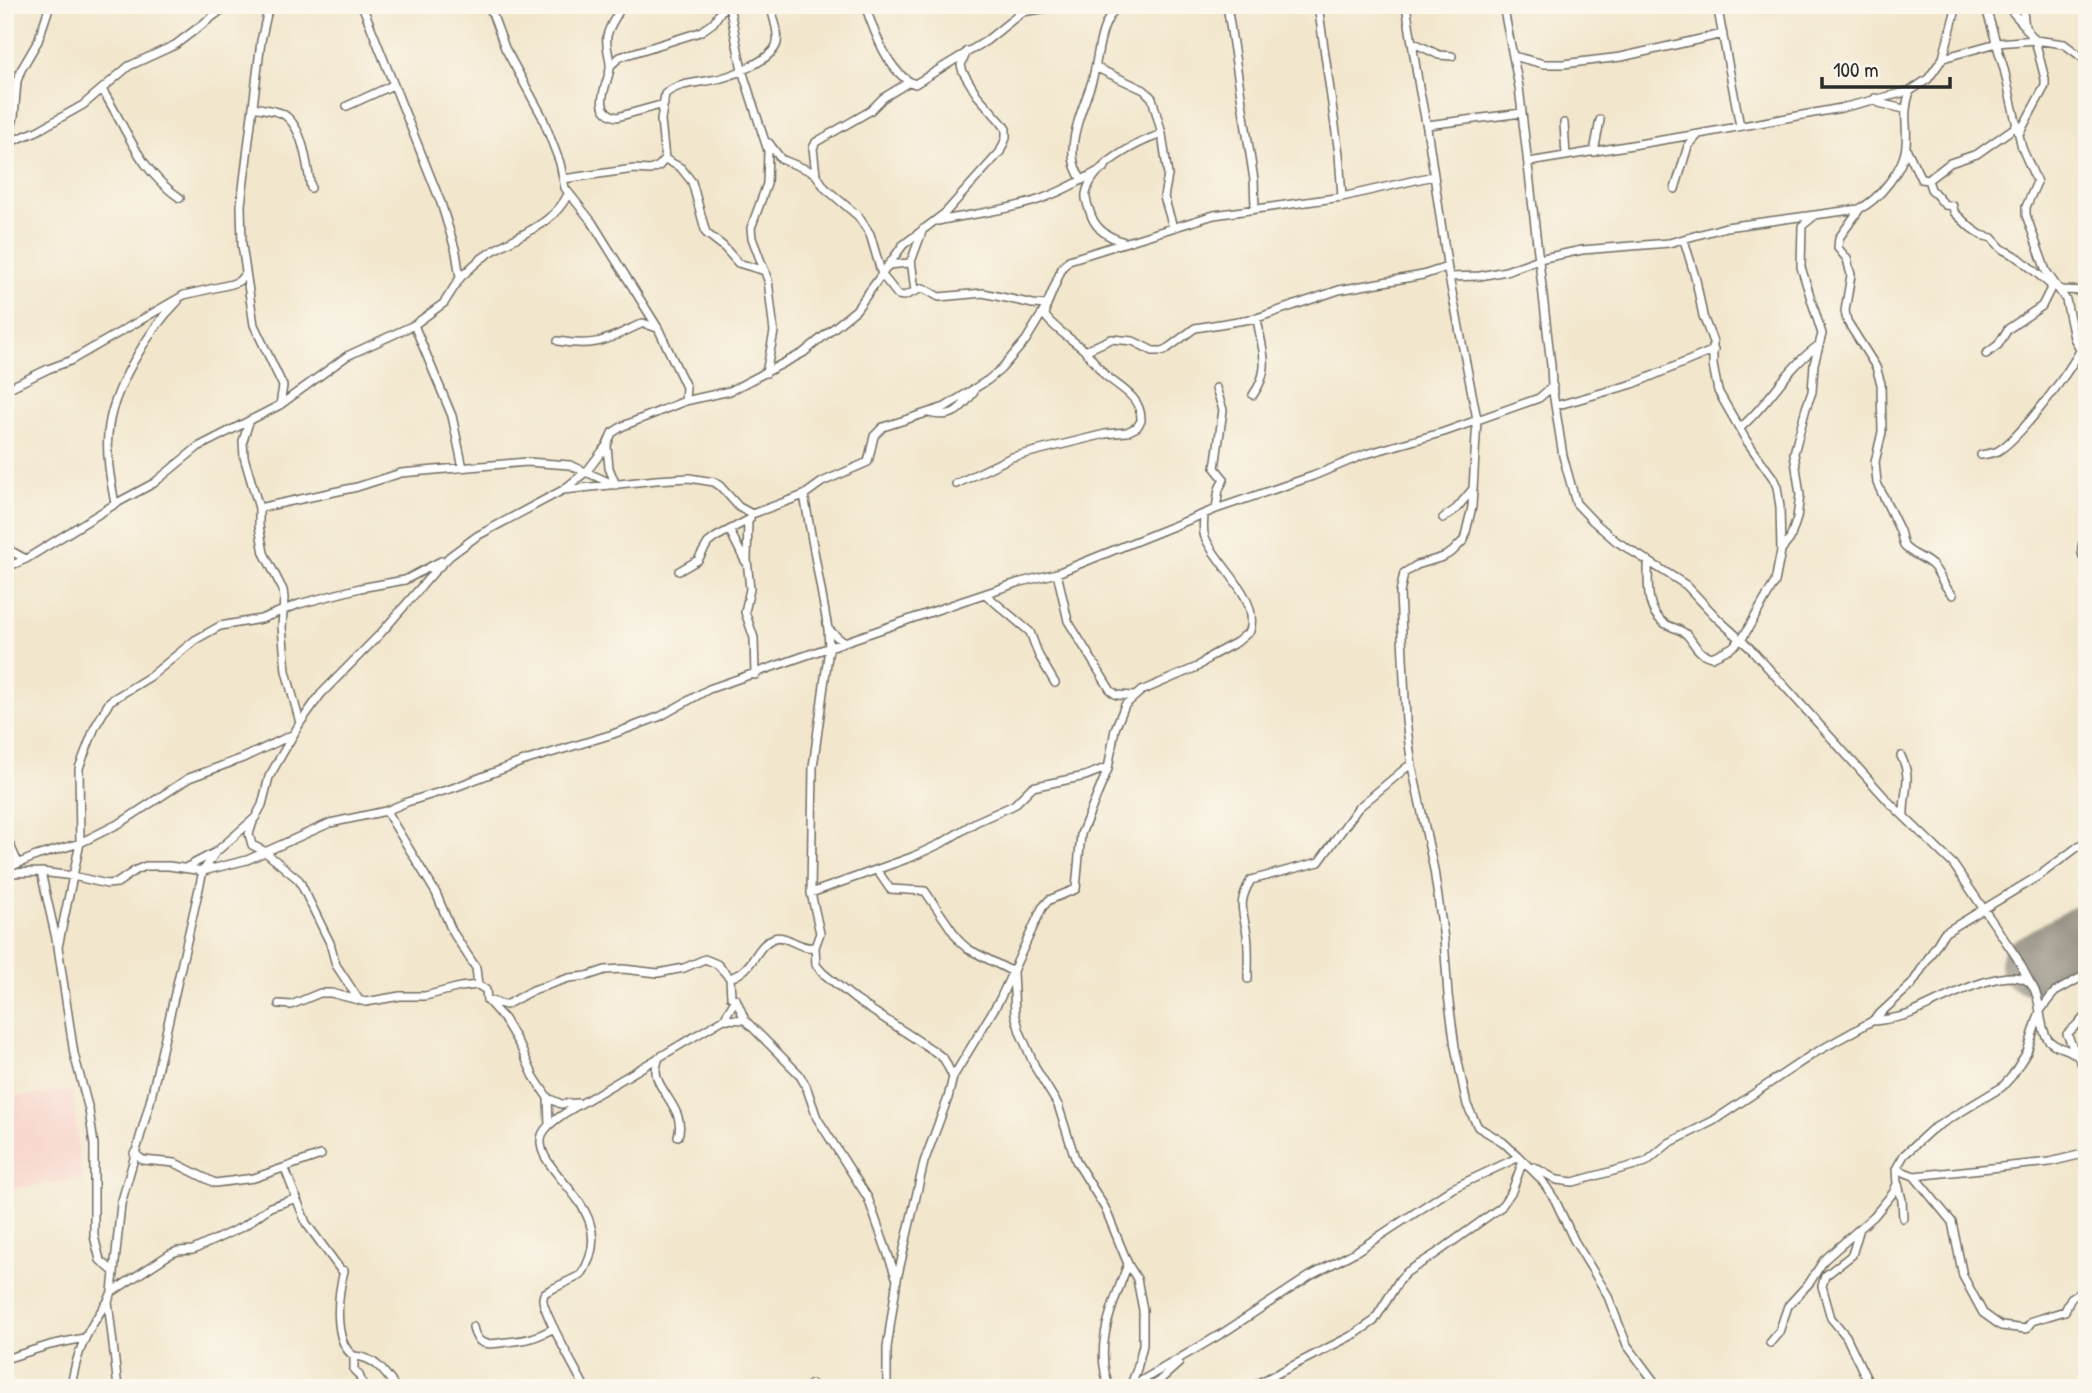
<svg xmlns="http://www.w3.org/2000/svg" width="2092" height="1393" font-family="'Patrick Hand',sans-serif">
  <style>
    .built { fill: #f7d1c9 }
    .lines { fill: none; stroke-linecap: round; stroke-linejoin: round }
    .runway { stroke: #8e887c; stroke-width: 58 }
    .street-casing { stroke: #716c63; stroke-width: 10 }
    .street { stroke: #fff; stroke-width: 7 }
  </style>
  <rect width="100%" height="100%" fill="#fbf7ec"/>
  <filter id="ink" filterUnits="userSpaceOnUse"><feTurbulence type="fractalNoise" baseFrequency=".0143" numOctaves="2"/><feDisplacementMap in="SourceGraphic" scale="14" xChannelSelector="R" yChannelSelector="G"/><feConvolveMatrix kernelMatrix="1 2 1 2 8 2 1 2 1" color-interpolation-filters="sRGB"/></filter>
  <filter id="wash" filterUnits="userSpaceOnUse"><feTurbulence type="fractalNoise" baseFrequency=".00686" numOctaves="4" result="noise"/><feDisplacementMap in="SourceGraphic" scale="28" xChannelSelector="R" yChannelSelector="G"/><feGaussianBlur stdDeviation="1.57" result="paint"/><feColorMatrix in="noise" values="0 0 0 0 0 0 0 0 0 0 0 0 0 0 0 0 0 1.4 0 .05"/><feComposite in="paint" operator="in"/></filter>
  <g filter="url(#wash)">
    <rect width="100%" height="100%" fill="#f2e6cc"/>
    <path class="built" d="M72 1090 82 1180 5 1189V1098Z"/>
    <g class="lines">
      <path class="runway" d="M2029 965 2087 932"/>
    </g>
  </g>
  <g filter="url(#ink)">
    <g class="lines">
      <defs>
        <path id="street" d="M269 5 261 41 241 205 242 245 254 325 283 386 280 405
          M489 5 505 48 542 116 560 163 565 188 592 222 658 328 686 387 685 401
          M622 5C618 15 609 25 607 36 605 47 611 58 610 69 607 86 591 111 617 117L664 104
          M729 5 742 70 768 151 767 184 751 228 752 238 768 280 774 332 766 373
          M865 5C873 29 889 75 915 84L986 41 1022 12 1067 5
          M1227 5 1254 180 1255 208
          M1318 5 1339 154 1342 197
          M1406 5 1419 87 1427 128 1449 277 1477 419 1472 507 1464 540 1452 552 1443 557 1417 565 1404 573 1400 593 1406 721 1412 766 1434 870 1444 939 1448 995 1455 1047 1467 1105 1478 1127 1503 1142 1518 1156 1541 1179 1555 1200 1574 1240 1607 1294 1627 1345 1659 1388
          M1503 5 1519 87 1551 365 1552 386 1563 456 1576 503 1593 521 1616 541 1686 585 1717 618 1751 649 1889 802 1953 864 2017 958 2032 986
          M1717 5 1740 126
          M1985 5 2004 69 2022 148 2037 182 2026 207V215L2046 271 2066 300 2074 338 2087 364
          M2006 5 2024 25
          M2022 5 2025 27 2035 40 2064 44 2087 61
          M1412 42 1439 55 1452 56
          M1513 56 1544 64H1563L1621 57 1723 34
          M1943 58 1997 43 2035 40 2045 79V86L2020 132
          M610 66 620 57 700 32 713 23 725 5
          M1095 67 1144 90 1152 98 1162 134 1168 175 1164 197 1173 227
          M103 91C128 131 139 170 180 198
          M1875 98 1879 103 1904 109
          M347 106 393 85
          M254 107C262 109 273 110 281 113 304 124 307 167 311 188
          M1564 123 1566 156
          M1427 125 1522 113
          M769 143 781 159 815 173 825 188 858 216 870 234 882 275 898 295 904 296 923 288 939 297 983 293 1033 304 1047 305
          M5 144 37 131 83 105 129 66 175 45 228 5
          M6 144 14 117 17 81 21 70 38 41 50 5
          M1906 148 1921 179 1928 180 1931 189 1945 205 1953 206 1954 212 1971 228 1981 235 1992 238 2002 249 2019 258 2052 286 2063 290 2087 291
          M1594 152 1600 120
          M665 159 681 168 692 182 706 233 723 246 738 263 765 271
          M1529 162 1699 134 1841 108 1910 91 1928 79 1943 58 1957 5
          M816 175 813 148 816 142 870 111 883 98 909 82
          M563 179 634 169 650 170 659 166 665 159 661 120 665 94C678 83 696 83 712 80 728 78 773 60 777 43 779 31 773 17 770 5
          M1082 180C1075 170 1072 161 1073 149 1074 126 1085 103 1092 81 1100 54 1097 26 1119 5
          M1928 180 1950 163 1977 154 2018 125
          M1675 189 1688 146 1698 135
          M1859 210 1839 238 1838 248 1847 259 1851 275 1845 311 1847 321 1876 367 1881 384 1882 432 1875 462 1877 483 1900 531 1904 546C1912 555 1924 557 1933 566 1941 575 1943 587 1953 595
          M938 221C971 214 1004 211 1035 201 1060 193 1083 180 1105 167
          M1124 242C1109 237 1097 231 1091 215 1089 208 1085 201 1086 194 1091 165 1138 142 1162 134
          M911 260 915 291
          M888 265 909 263 912 259 923 229
          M1449 277 1480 276 1506 271 1539 259 1582 250 1669 243 1726 227 1859 209C1879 200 1905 167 1906 145 1908 122 1902 116 1910 91
          M460 278C468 271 476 262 485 256 513 236 553 227 568 194
          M414 325 452 416 463 468
          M558 341C597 348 608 339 643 323L657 328
          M1085 351 1111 339 1133 341 1153 351H1164L1195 328 1257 318 1339 290 1423 275 1447 267
          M1986 354 1998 345 2008 329 2042 306 2052 286
          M5 390 48 369 70 361 184 295 232 284 239 281 246 273
          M1253 395C1273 367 1261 349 1257 318
          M1555 406 1633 384 1714 350
          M929 413C953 419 960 410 974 392
          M249 422 243 441 244 457 259 508V526L264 553 283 590 284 598 282 627 286 671 300 723
          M1740 428C1769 404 1787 367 1819 345
          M607 446 609 468 616 485
          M1981 455C1987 454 1993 453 1998 451 2021 437 2066 376 2080 351
          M956 484 1012 457 1105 434 1127 432 1137 427 1141 421C1142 397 1120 388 1105 375 1097 367 1091 356 1083 349 1070 338 1056 330 1045 316L1046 311
          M563 490 587 471 607 445 612 433 623 426 685 401 730 391 803 353 856 310 903 245 945 213 1000 152 1006 138V129L1001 122 977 95 963 72 961 65 967 51
          M115 504C111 482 106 457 108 434 111 391 148 331 178 301
          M259 508 357 487 401 473 527 462 570 465 613 484
          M1216 509 1219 489 1224 479 1215 468 1223 410 1216 388
          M1443 518 1456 509 1472 490
          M748 521 747 560 750 589 745 612 754 638 755 675
          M730 531 745 561
          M2087 537C2079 546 2081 555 2087 564
          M5 541 11 551 24 558
          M1781 550 1790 539 1797 518 1800 495 1794 453 1806 408 1812 392 1814 364 1822 334 1801 267 1802 226 1813 217
          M1648 560C1649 581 1644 609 1664 623 1671 628 1681 628 1688 636 1696 646 1698 654 1712 657L1731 648 1742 639 1775 582 1781 551 1780 507 1777 487 1773 478 1746 440 1718 391 1713 365V342L1703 316 1696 280 1684 240
          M5 568 26 559 115 504 154 483 198 447 280 405 347 356 414 325 444 303 460 278 456 252 441 203 362 5
          M679 571 698 560 708 543 716 537 750 519
          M1057 573 1068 621 1111 691 1117 695 1135 696
          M985 594 1030 632 1039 656 1055 683
          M828 629 843 642
          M1901 756C1913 779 1903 792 1904 816
          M386 811 436 893 452 931 476 968 478 985 486 990 487 1000 504 1019 521 1048 534 1077 548 1098 549 1125
          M253 822 249 834 252 845 264 851 299 880 330 943 336 965 359 1000
          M5 834 18 863
          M187 867 214 853
          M5 869 36 856 80 843 122 822 189 778 243 758 294 734
          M877 870 890 889 925 891 960 942 968 949 1013 972 1015 1014 1020 1032 1036 1069 1058 1105 1076 1161 1105 1208 1128 1264 1137 1279 1143 1310V1345L1137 1369 1130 1387
          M41 872 57 943
          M5 873 41 872 73 876 107 884 117 883 136 870 146 866H169L203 871 247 860 330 823 386 811 407 802 453 788 521 762 613 734 661 716 709 689 957 603 1017 583 1057 573 1216 509 1313 476 1366 454 1444 432 1539 398 1553 386
          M811 893 912 857 942 843 976 822 1014 805 1032 787 1085 776 1108 767
          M815 947 816 965 824 974 856 1000 934 1051 944 1059 953 1077
          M730 978C756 969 754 946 774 938 787 934 799 950 815 947L820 933 811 893 813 767 829 648 828 629 804 495
          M1248 979C1248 964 1249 948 1247 934 1243 910 1237 903 1251 880L1319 862 1358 808 1407 767 1412 766
          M487 1000 506 1005 533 990 569 978 587 976 605 970 623 969 658 973 684 968 705 959 717 964 730 978 731 997 736 999 745 1020 799 1074 806 1086 817 1118 868 1198 896 1277
          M279 1004 291 1005 320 993H331L366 1002 400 996H425L460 987 478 985
          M724 1019 745 1020
          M1875 1021C1888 1019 1900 1018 1912 1013 1934 1004 2012 959 2032 985 2042 1000 2038 1020 2046 1036 2053 1050 2068 1046 2077 1056 2081 1060 2084 1069 2087 1075
          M2076 1054 2067 1034 2087 1015
          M659 1058C658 1059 656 1069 656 1070 655 1090 687 1110 678 1136
          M548 1098 561 1104 578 1103
          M134 1153 143 1160 175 1163 215 1183 254 1178 321 1155
          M1534 1167 1557 1180 1573 1182 1646 1162 1669 1143 1713 1121 1813 1054 1872 1021 1912 984 1944 933 2040 875 2087 840
          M285 1169 306 1223 340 1269 344 1271C338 1293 332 1342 354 1356V1370L359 1375 364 1388
          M1896 1169 1914 1176 2050 1162 2087 1153
          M1914 1176 1952 1222 1963 1276 1983 1313 2001 1326 2026 1329 2032 1321 2065 1311 2071 1298 2087 1288
          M1898 1184 1902 1200 1903 1218
          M1860 1228 1852 1255 1825 1276 1822 1286 1831 1318 1846 1336 1871 1388
          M114 1272 100 1260 94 1236V1145L89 1110 74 1054 58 947 80 843 79 768 95 727 110 701 151 676 195 640 220 626 261 619 299 604 360 588 405 580 441 561
          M112 1292 170 1254 178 1251 193 1250 244 1226 270 1207 297 1198
          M473 1327C477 1349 491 1344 507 1342 528 1340 536 1338 554 1328
          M1770 1343 1779 1332 1788 1306 1810 1282 1824 1260 1874 1216 1893 1193 1897 1184 1896 1169 1904 1155 1931 1130 2002 1087 2012 1076 2027 1052 2040 1011 2049 999 2055 992 2087 974
          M354 1356C375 1357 385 1372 396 1388
          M5 1359 50 1345 84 1338
          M71 1388C76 1352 87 1330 108 1301
          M118 1388 108 1301 112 1292 121 1204 150 1102 203 871 216 852 255 818 262 805 269 777 300 723 321 694 381 633 434 572 450 556 477 536 563 490 656 480 689 478 714 482 720 486 739 507 752 514 804 495 822 482 868 462 874 436 883 427 945 407 988 380 1001 369 1026 340 1046 307 1062 268 1069 260 1214 215 1342 197 1433 176
          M585 1388C578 1373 541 1310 543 1298 544 1292 545 1293 550 1290L581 1275C625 1208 530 1173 542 1135 546 1125 557 1119 565 1113L724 1019 736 999
          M811 1388V1384
          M887 1388V1348L897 1279 924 1162 948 1098 953 1077 1000 999 1042 908 1049 900 1076 889 1081 834 1108 769 1115 729 1125 705 1141 691 1197 667 1211 656 1237 642 1250 631C1260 596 1216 565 1205 537 1202 530 1204 522 1204 514
          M1110 1388C1092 1347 1114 1302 1128 1264
          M1129 1388 1226 1331 1310 1276 1355 1252 1453 1188 1519 1157 1521 1159
          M1151 1388 1179 1363
          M1249 1388 1355 1334 1374 1321 1400 1279 1407 1272 1437 1253 1501 1207 1512 1191 1523 1161"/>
      </defs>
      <use href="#street" class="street-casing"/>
      <use href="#street" class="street"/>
    </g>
  </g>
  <rect width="2092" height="1393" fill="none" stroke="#fbf7ec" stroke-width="28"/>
  <path d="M1822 77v10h128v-10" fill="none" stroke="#2b2b2b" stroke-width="3.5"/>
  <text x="1833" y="77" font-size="21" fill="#2b2b2b" stroke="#fbf7ec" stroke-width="5" paint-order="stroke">100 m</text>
</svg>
